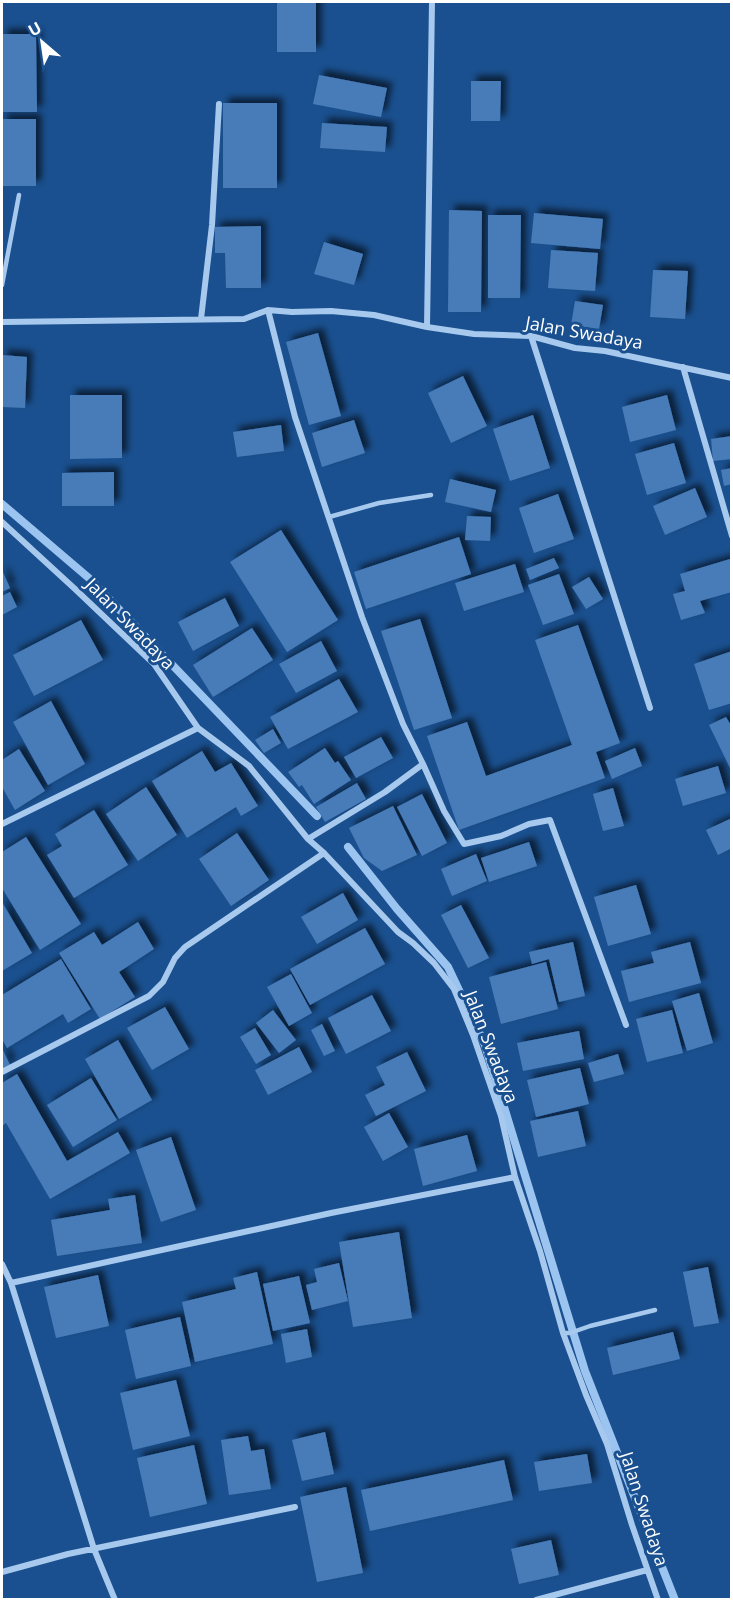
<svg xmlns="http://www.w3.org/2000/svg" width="733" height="1601" font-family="'Open Sans',sans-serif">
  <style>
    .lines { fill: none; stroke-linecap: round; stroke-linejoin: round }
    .stream { stroke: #9bc4f0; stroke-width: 8 }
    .building { fill: #477cb8; filter: url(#shadow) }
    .lane { stroke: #a8c9ee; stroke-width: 4.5 }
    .street { stroke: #a8c9ee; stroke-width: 6 }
    .labels { text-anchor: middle; stroke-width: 6; stroke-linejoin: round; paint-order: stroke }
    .street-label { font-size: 18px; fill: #fff; stroke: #1a508f }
  </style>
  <defs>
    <filter id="shadow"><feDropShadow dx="5.5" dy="-5.5" stdDeviation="3" flood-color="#0009"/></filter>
  </defs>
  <rect width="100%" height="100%" fill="#1a508f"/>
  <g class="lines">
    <path class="stream" d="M2 504 90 579 317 816
      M348 847 397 909 448 967 485 1045 585 1371 675 1600"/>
  </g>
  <path class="building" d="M277 2H316V52H277Z
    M2 34H36L37 112H2Z
    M319 75 387 88 381 117 313 104Z
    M471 81H501L500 121H471Z
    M223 103H277V188H223Z
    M2 119H36V186H2Z
    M322 123 387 127 385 152 320 148Z
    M449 210 482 211 481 312H448Z
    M534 213 603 219 600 249 531 243Z
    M488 215H521L520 298H488Z
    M261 226V288H226L225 253H215V227Z
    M324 242 363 254 354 285 314 274Z
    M551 250 598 253 595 291 548 288Z
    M653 270 688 271 685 319 650 317Z
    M575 301 603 305 599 329 571 325Z
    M318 333 341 416 309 425 286 342Z
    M2 355 27 357 25 408 2 407Z
    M463 376 487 426 451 443 428 393Z
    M70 395H122V458L70 459Z
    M667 395 676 430 630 442 622 407Z
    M533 415 550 468 510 481 493 429Z
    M354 420 365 453 322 467 312 433Z
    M281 425 284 451 237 457 233 432Z
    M732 436V459L713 461 711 439Z
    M674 443 686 483 647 495 635 454Z
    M732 468V484L724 486 721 470Z
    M114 472V506H62V473Z
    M450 479 496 490 491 512 445 502Z
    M695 488 707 517 665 535 653 506Z
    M558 494 574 539 534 553 519 508Z
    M467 516 491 517 490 541 465 540Z
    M281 530 338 620 287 652 230 562Z
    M459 537 471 574 366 609 354 572Z
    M554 558 559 568 530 580 526 569Z
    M730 559 732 592 700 601 705 613 681 620 673 594 685 591 680 574Z
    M515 564 524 592 464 611 455 583Z
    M2 570 10 588 2 592Z
    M559 574 574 614 543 625 528 585Z
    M589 577 603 599 586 609 572 587Z
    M10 592 17 607 2 615V596Z
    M225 598 239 626 193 651 178 622Z
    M420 619 452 718 414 730 381 631Z
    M81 620 103 660 34 696 13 655Z
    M578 625 620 743 596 752 605 778 459 830 427 736 467 722 486 776 572 745 535 640Z
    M252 628 273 660 213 697 193 665Z
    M321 641 337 671 296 693 279 664Z
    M732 651V703L709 710 694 664Z
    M339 679 358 712 288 749 270 717Z
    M51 701 85 764 48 785 13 722Z
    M726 717 732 727V772L709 725Z
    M273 729 281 743 264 753 255 740Z
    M381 737 393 758 356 778 344 757Z
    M325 748 335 763 338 761 351 780 314 804 302 785 299 787 288 772Z
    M635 748 642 766 612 779 605 761Z
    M19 749 45 791 15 810 2 787V760Z
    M202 751 215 772 231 763 258 806 241 816 236 807 187 838 152 781Z
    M718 766 726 793 683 806 675 779Z
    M357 783 366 799 325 822 316 807Z
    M146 787 177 835 138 861 106 814Z
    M613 788 624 826 603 831 593 794Z
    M422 794 447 843 422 856 397 807Z
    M393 806 417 855 382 871 364 858 349 828Z
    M94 810 128 865 74 898 47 855 62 846 55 834Z
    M732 818V848L718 855 706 830Z
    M237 833 269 880 231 906 199 859Z
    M26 837 81 924 40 950 2 888V852Z
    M529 842 537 866 489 882 481 858Z
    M476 854 487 881 452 896 441 869Z
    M636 885 651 934 608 946 594 897Z
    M343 893 358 920 317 944 301 917Z
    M2 902 32 953 2 971Z
    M461 905 489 958 468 968 441 915Z
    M138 922 154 949 119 972 135 997 100 1019 59 953 94 932 102 945Z
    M365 928 385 964 310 1005 290 969Z
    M573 942 585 996 559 1002 549 959 532 964 529 952Z
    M690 942 701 983 629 1002 621 971 654 963 651 952Z
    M61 959 91 1009 68 1023 63 1014 7 1048 2 1039V995Z
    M546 962 558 1009 501 1024 489 977Z
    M291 974 312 1013 289 1026 267 987Z
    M699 993 713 1043 687 1051 672 1001Z
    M372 995 391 1031 346 1054 328 1018Z
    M165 1007 189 1049 152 1070 127 1028Z
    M273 1010 296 1040 279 1053 256 1023Z
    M672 1010 683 1053 647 1062 636 1019Z
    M322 1024 335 1051 324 1056 311 1030Z
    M255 1028 271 1055 256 1064 240 1037Z
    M579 1031 584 1059 523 1071 517 1043Z
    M118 1040 152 1100 119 1119 85 1059Z
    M299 1047 312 1072 268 1095 255 1070Z
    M2 1048 10 1065 2 1069Z
    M407 1052 426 1091 376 1116 365 1095 385 1085 376 1067Z
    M618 1054 624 1074 594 1082 588 1063Z
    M580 1068 589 1104 536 1117 527 1080Z
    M17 1074 67 1161 118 1132 130 1153 50 1199 6 1123 2 1126V1083Z
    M91 1078 117 1120 73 1147 47 1105Z
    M578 1111 586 1146 538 1157 530 1121Z
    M389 1113 408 1147 383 1161 364 1127Z
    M467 1135 477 1171 423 1186 414 1149Z
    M171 1137 196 1210 161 1222 136 1150Z
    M135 1195 142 1243 57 1256 51 1220 110 1210 108 1199Z
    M399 1232 412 1318 353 1327 339 1242Z
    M339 1263 348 1301 312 1310 306 1285 317 1282 314 1269Z
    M708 1267 719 1323 694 1327 683 1272Z
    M257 1272 273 1344 195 1362 182 1302 236 1289 233 1278Z
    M98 1275 109 1326 56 1338 44 1287Z
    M299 1276 310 1323 273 1331 263 1284Z
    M180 1317 191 1366 136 1379 125 1330Z
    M307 1329 312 1357 286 1363 281 1334Z
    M673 1332 680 1359 613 1375 607 1348Z
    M176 1380 190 1436 133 1450 120 1393Z
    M325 1432 334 1474 302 1481 292 1440Z
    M248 1436 251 1451 264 1449 271 1489 229 1495 221 1440Z
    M194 1445 207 1504 150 1517 137 1458Z
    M587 1454 592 1483 539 1491 534 1462Z
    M504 1460 513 1500 370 1531 361 1490Z
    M346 1487 363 1573 317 1582 300 1497Z
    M551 1540 559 1575 519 1584 511 1549Z"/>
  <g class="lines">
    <path class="lane" d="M2 285 19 195
      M329 517 379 503 431 495
      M563 1333H570L590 1326 655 1310"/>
    <path class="street" d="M268 310 295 417 362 617 403 724 423 764 385 792 308 839
      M201 319 212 225 219 104
      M2 322 244 319 268 310 292 312 331 311 374 315 427 327 474 334 531 336 575 348 605 351 732 378
      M427 327 432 2
      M531 336 650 708
      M683 367 732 536
      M2 522 75 589 154 664 198 728 249 766 308 839 324 853 398 932 413 943 434 963 454 989 473 1035 501 1116 515 1177 540 1251 563 1333 586 1395 607 1444 632 1525 658 1600
      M423 764 444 811 464 844 501 836 529 824 550 820 626 1025
      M2 824 198 728
      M2 1072 149 996 163 982 175 958 185 947 324 853
      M2 1264 11 1283 94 1549 115 1600
      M11 1283 331 1213 515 1177
      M2 1572 68 1554 295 1507
      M536 1600 647 1570"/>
  </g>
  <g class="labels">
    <g class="street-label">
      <text transform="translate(584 333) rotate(10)" y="6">Jalan Swadaya</text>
      <text transform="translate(130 624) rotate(46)" y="6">Jalan Swadaya</text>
      <text transform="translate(491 1047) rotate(69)" y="6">Jalan Swadaya</text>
      <text transform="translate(644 1509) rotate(72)" y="6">Jalan Swadaya</text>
    </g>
  </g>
  <rect width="733" height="1601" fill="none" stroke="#ffffff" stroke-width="6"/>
  <g transform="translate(42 42) rotate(331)" stroke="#1a508f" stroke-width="4.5" paint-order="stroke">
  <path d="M0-4.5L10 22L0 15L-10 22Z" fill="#ffffff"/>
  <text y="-9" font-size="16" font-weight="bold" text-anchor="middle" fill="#ffffff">U</text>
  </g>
</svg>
